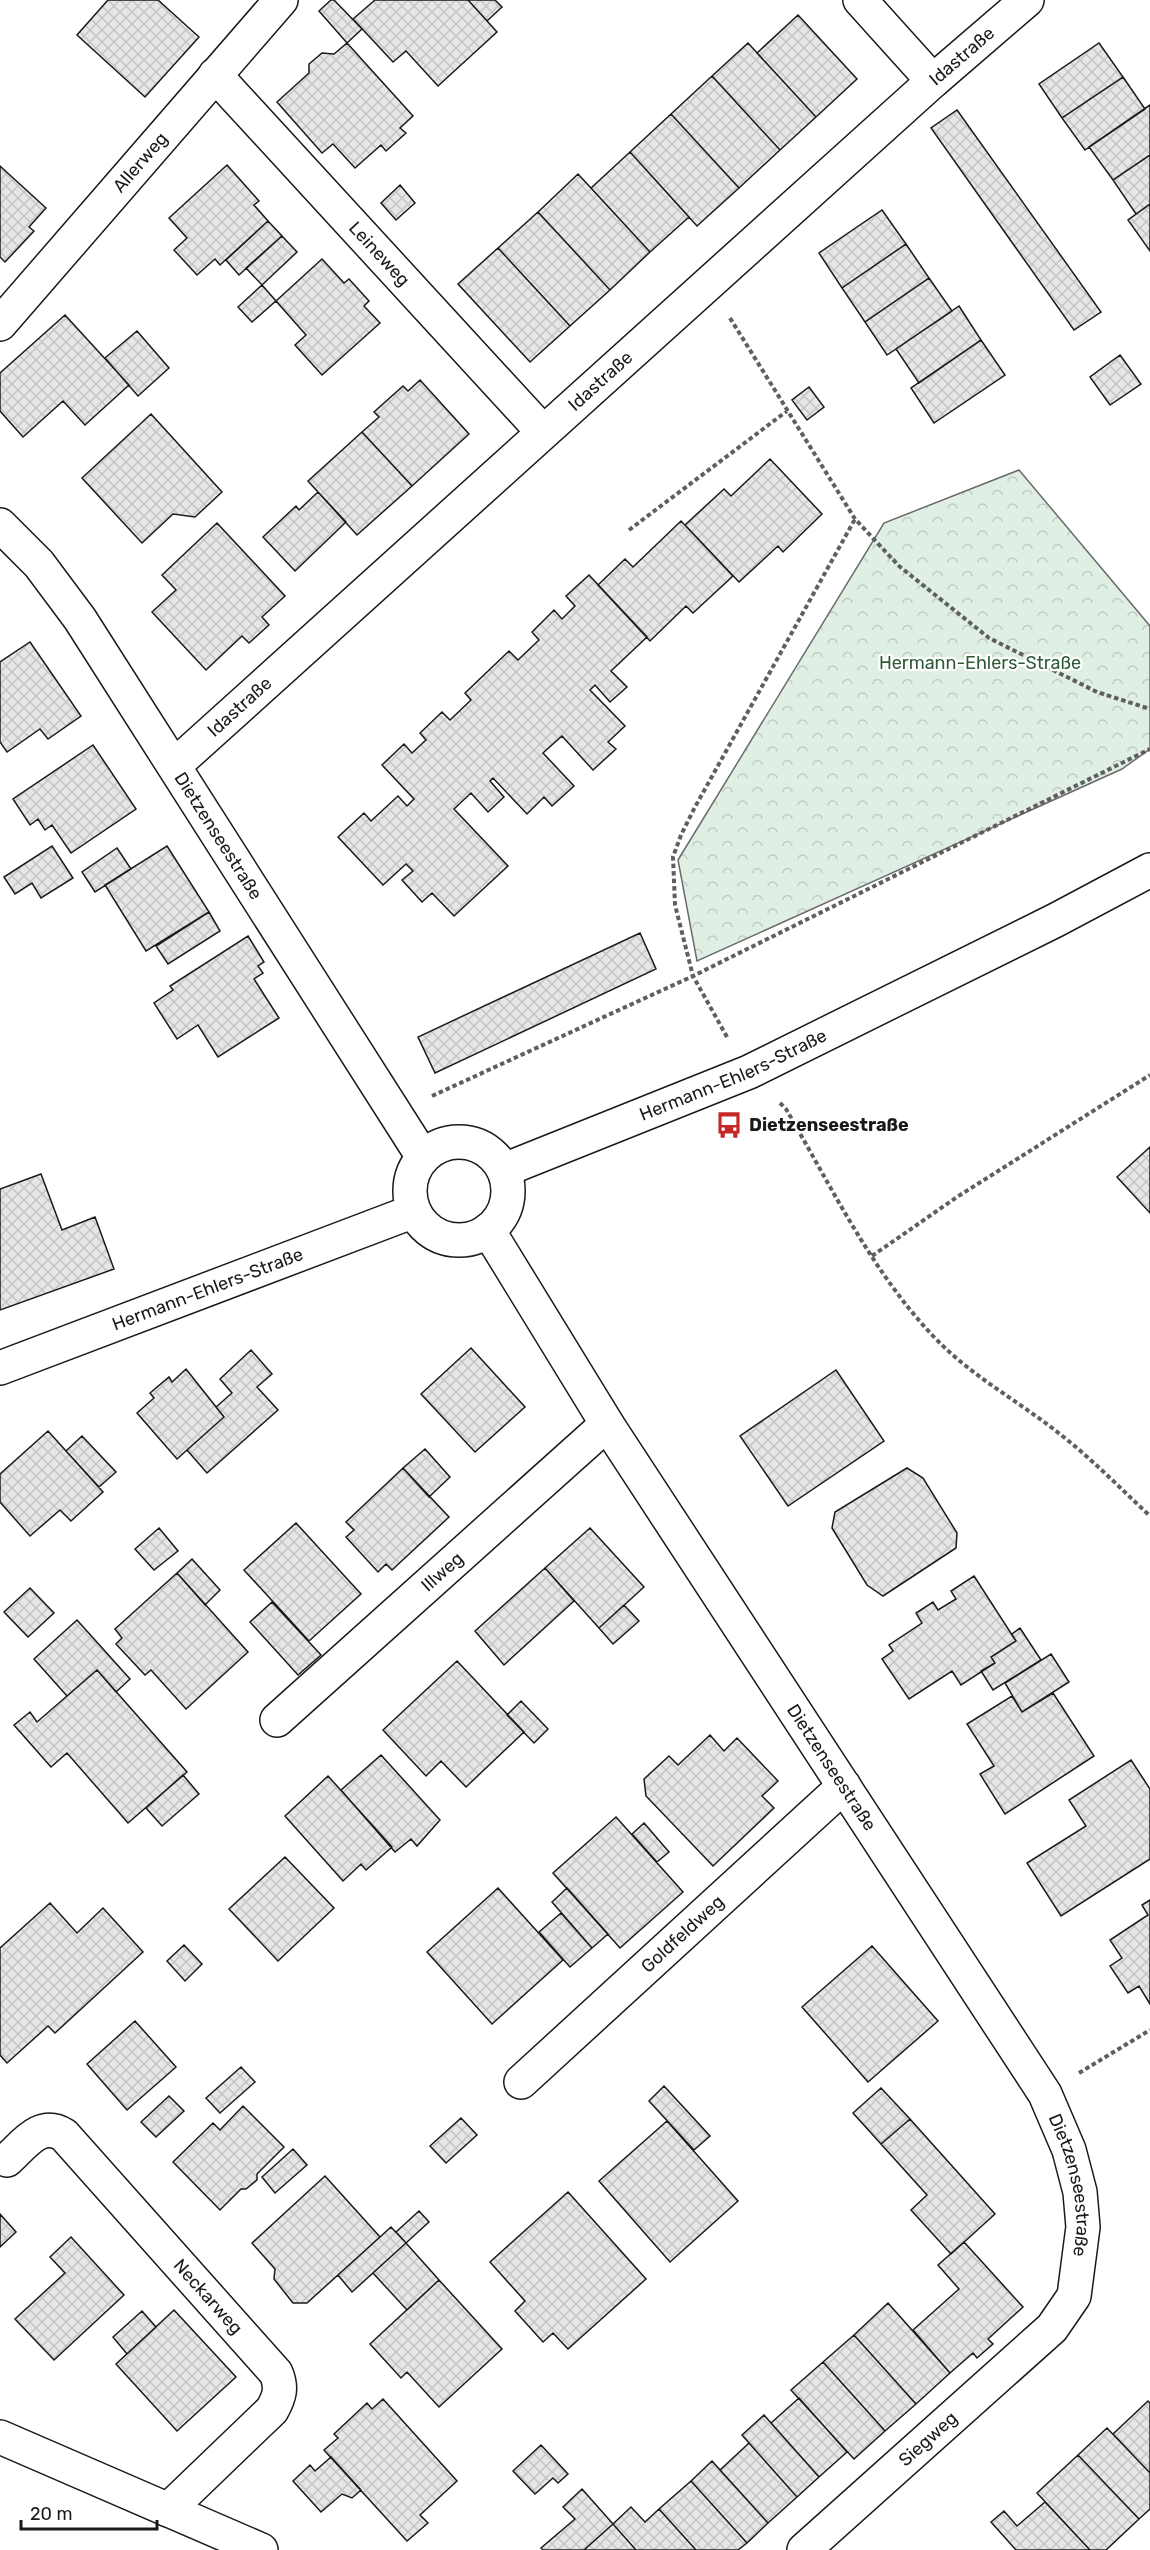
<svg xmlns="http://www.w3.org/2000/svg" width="1150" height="2550" font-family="Rubik,sans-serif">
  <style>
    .park { fill: url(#park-crowns); stroke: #6a6a6a; stroke-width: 1.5 }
    .building { fill: url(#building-cross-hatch); stroke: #1a1a1a; stroke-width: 1.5 }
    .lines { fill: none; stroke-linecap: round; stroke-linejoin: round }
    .minor-casing { stroke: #1a1a1a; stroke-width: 36 }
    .path { stroke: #5f5f5f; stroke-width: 4; stroke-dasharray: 4.5 3; stroke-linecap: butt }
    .minor { stroke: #fff; stroke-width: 33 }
    .labels { text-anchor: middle; stroke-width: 4.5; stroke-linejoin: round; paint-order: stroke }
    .street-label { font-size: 18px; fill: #1a1a1a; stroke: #fff }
    .park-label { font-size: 18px; fill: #2b5a34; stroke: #fff }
    .poi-label { font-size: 18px; font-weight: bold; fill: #1a1a1a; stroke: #fff; text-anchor: start }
  </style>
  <defs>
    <pattern id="park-crowns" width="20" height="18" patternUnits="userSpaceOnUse" patternTransform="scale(1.5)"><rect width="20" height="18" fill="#e0efe3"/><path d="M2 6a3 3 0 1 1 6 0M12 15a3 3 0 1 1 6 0" fill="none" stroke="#c0ccc2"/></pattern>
    <pattern id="building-cross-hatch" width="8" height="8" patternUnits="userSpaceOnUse" patternTransform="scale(1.5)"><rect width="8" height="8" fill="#e6e6e6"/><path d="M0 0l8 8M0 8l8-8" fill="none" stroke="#c5c5c5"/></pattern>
  </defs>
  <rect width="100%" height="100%" fill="#fff"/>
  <path class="park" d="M1019 470 1150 626V749L1122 769 697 961 678 860 884 523Z"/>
  <path class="building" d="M108 0H158L199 37 145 97 77 35Z
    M331 0H334L362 29 347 43 319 11Z
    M375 0H468L497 32 438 86 406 51 393 62 353 19Z
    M468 0H495L502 7 487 21Z
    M798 15 857 79 816 117 757 53Z
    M347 43 413 116 400 128 406 133 386 151 381 145 355 168 333 144 322 153 277 102 309 73V64L322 53 334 54Z
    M748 43 816 117 780 150 712 76Z
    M1099 43 1123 77 1062 118 1039 84Z
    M712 76 780 150 739 188 671 114Z
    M1123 77 1145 109 1085 150 1062 118Z
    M1150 105V155L1113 180 1089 147Z
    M957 110 1101 312 1074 330 931 128Z
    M671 114 739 188 697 226 630 152Z
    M630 152 689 217 650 252 591 188Z
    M1150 155V204L1136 214 1113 180Z
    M227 165 259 201 254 205 268 221 220 265 215 259 197 275 174 250 187 238 169 218Z
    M0 166 46 208 29 227 34 231 5 262 0 257Z
    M578 174 650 252 610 290 538 212Z
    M400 185 415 203 396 220 381 203Z
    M1150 204V251L1128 220Z
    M882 210 906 244 842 288 819 253Z
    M538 212 610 290 570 326 498 248Z
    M268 221 282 236 239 275 226 260Z
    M282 236 297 252 262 285 246 268Z
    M906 244 929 278 865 322 842 288Z
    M498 248 570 326 530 362 458 284Z
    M322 259 344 283 349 279 369 301 364 306 380 323 322 375 295 345 306 335 276 301Z
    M929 278 952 311 887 355 865 322Z
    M262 285 276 301 252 322 238 307Z
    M959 306 981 340 919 383 896 349Z
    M65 315 129 385 85 425 63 401 23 437 0 411V373Z
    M137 331 169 368 138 396 105 358Z
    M981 340 1005 375 934 423 911 388Z
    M1120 355 1141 384 1110 405 1090 377Z
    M420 380 469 434 412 486 362 432 379 417 374 412 403 386 408 391Z
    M809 387 824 407 807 420 792 400Z
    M151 414 222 492 195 517 173 514 142 543 82 478Z
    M362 432 412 486 357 535 308 481Z
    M770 459 822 514 783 552 778 546 739 582 685 525 724 489 731 496Z
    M318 492 346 522 295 571 263 537 296 506 299 510Z
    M681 521 733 576 693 613 686 606 650 641 598 585 625 559 633 567Z
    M217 523 285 596 262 617 269 625 249 643 242 636 206 670 152 612 176 590 162 575Z
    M589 575 647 637 611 671 627 687 610 702 595 685 590 690 625 726 608 742 616 749 593 770 562 736 543 753 574 786 552 806 544 797 527 814 493 778 490 781 504 797 488 812 471 793 454 809 508 866 454 916 432 893 422 902 402 880 413 871 406 864 383 885 338 837 364 813 371 821 398 796 407 806 414 799 382 765 404 744 412 753 426 740 420 733 442 712 450 720 471 700 465 693 509 651 518 660 539 640 532 632 554 610 562 619 575 606 566 596Z
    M30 642 81 716 48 739 40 729 7 752 0 742V662Z
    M93 745 136 809 71 853 52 825 45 830 38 819 30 825 13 799Z
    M52 846 73 878 41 898 32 883 15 894 4 877Z
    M167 846 209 912 146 951 105 885Z
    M117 848 131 869 95 892 82 872Z
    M209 912 220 931 168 964 156 946Z
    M640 933 656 969 435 1073 418 1037Z
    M248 936 264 962 258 966 263 973 254 979 279 1018 218 1057 198 1025 177 1039 154 1003 173 990 170 986Z
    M1150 1147V1213L1117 1177Z
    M41 1174 62 1230 95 1217 114 1269 0 1310V1189Z
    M471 1348 525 1407 475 1452 421 1394Z
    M251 1350 272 1374 257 1387 278 1410 207 1473 187 1450 224 1417 216 1407 232 1393 220 1379Z
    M186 1369 224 1417 177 1459 137 1413 154 1398 150 1393 169 1377 172 1382Z
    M836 1370 884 1441 788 1506 740 1436Z
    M48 1431 103 1492 71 1521 60 1510 30 1536 0 1502V1474Z
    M82 1436 116 1472 99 1487 66 1451Z
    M425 1449 450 1477 429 1497 403 1468Z
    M403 1468 449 1517 392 1570 386 1564 378 1572 346 1537 354 1530 346 1522Z
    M907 1468 923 1478 957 1533 956 1548 883 1596 867 1585 832 1528 835 1512Z
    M296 1523 361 1594 309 1641 244 1570Z
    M159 1528 178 1551 154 1570 135 1549Z
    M590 1528 644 1587 599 1628 545 1568Z
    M192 1559 220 1590 205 1605 177 1573Z
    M545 1568 574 1601 504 1665 475 1631Z
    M177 1573 248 1652 186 1709 151 1670 145 1675 116 1644 122 1638 115 1629Z
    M974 1576 1016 1641 991 1657 995 1663 961 1685 952 1671 909 1699 882 1659 893 1651 889 1645 922 1623 916 1613 933 1602 938 1610 956 1599 951 1591Z
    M30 1588 54 1613 28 1637 4 1612Z
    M272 1602 321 1655 298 1675 250 1622Z
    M624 1605 639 1621 613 1644 599 1628Z
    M77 1620 130 1679 116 1692 97 1670 67 1696 34 1659Z
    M1020 1628 1041 1660 993 1690 981 1671 995 1663 991 1657 1016 1641 1012 1634Z
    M1051 1654 1069 1682 1022 1712 1005 1683Z
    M457 1661 524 1732 466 1787 441 1761 426 1776 383 1730Z
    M97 1670 187 1772 128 1823 67 1753 51 1767 14 1725 30 1712 37 1722Z
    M1053 1693 1094 1756 1005 1814 980 1774 994 1766 967 1724 1012 1696 1022 1712Z
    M521 1701 548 1729 534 1743 507 1715Z
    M710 1735 724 1751 737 1738 778 1781 762 1796 774 1808 713 1866 646 1796 644 1779 669 1756 678 1765Z
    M381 1755 440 1820 417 1846 411 1839 395 1852 341 1790Z
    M1131 1760 1150 1789V1859L1061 1916 1027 1863 1086 1826 1069 1800Z
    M183 1775 199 1794 162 1826 146 1808Z
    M328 1776 392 1847 366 1870 361 1864 343 1881 285 1816Z
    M616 1817 683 1892 620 1948 553 1873Z
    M644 1823 669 1852 657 1862 632 1834Z
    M285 1857 334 1908 278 1961 229 1909Z
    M498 1888 563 1960 492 2024 427 1952Z
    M567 1888 608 1934 592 1948 552 1902Z
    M1150 1900V2004L1139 1986 1128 1993 1110 1966 1122 1958 1110 1940 1148 1915 1142 1905Z
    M50 1903 77 1933 103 1908 143 1952 55 2033 48 2026 7 2063 0 2055V1948Z
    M561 1913 592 1948 570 1967 539 1932Z
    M184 1945 202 1964 185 1981 167 1961Z
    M872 1946 938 2021 868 2082 802 2007Z
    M135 2021 176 2067 127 2110 87 2064Z
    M241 2067 255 2082 220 2113 206 2098Z
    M664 2086 710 2136 694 2150 649 2101Z
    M881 2088 910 2119 881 2144 853 2113Z
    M169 2096 184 2111 156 2137 141 2122Z
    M243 2106 284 2147 257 2174V2180L246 2189H241L220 2210 173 2162 213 2123 220 2130Z
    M461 2118 477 2135 446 2163 430 2146Z
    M910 2119 995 2214 951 2254 911 2210 927 2195 881 2144Z
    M667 2121 738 2201 670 2262 599 2181Z
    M293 2149 307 2165 275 2193 262 2177Z
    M325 2176 380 2237 307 2303H293L274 2279 275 2269 252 2243Z
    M568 2192 646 2279 568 2349 553 2333 543 2342 515 2311 525 2301 490 2262Z
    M419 2211 429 2222 406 2243 396 2232Z
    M0 2214 16 2232 0 2247Z
    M391 2227 406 2243 352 2292 338 2275Z
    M71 2237 124 2295 54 2360 15 2319 65 2273 50 2257Z
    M964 2242 1023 2307 988 2339 993 2344 977 2358 973 2353 950 2373 913 2330 959 2289 938 2265Z
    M406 2243 439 2280 407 2310 373 2273Z
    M439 2280 502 2349 439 2407 407 2372 401 2378 370 2344Z
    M888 2303 950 2373 916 2404 854 2335Z
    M174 2310 236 2377 177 2431 116 2364Z
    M142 2311 156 2327 127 2354 113 2337Z
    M854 2335 916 2404 885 2431 823 2362Z
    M823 2362 885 2431 854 2459 791 2390Z
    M799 2398 847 2452 819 2477 771 2423Z
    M383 2399 457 2481 420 2515 428 2523 407 2541 324 2450 338 2438 334 2434 367 2403 372 2409Z
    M1148 2401 1150 2403V2473L1113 2434Z
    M764 2415 819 2477 797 2497 742 2435Z
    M1107 2428 1150 2473V2509L1139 2519 1078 2455Z
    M749 2443 797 2497 768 2523 720 2470Z
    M541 2445 568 2474 558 2483 553 2478 535 2494 513 2471Z
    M1078 2455 1139 2519 1106 2550H1090L1037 2493Z
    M331 2457 361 2490 352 2498 342 2494 321 2512 293 2481 310 2465 315 2471Z
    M712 2461 768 2523 747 2543 691 2481Z
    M691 2481 747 2543 738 2550H696L659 2509Z
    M582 2489 613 2524 584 2550H543L541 2548 575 2519 563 2507Z
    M1045 2502 1090 2550H1016L991 2522 1004 2511 1017 2526Z
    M631 2507 645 2522 659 2509 696 2550H636L613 2524Z
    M613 2524 636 2550H584Z"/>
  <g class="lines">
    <defs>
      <g id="minor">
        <path d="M860 0 933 81"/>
        <path id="s1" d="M215 75 543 432"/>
        <path id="s2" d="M0 324 281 0"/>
        <path id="s3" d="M0 525 39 564 80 619 423 1157"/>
        <path id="s4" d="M175 765 933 81 1027 0"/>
        <circle cx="459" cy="1191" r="49"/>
        <path id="s5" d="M504 1170 749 1072 1056 920 1150 870"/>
        <path id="s6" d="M488 1230 607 1424 1045 2094 1069 2150 1080 2192 1083 2227 1074 2296 1052 2328 804 2550"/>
        <path id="s7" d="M0 1368 414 1211"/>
        <path id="s8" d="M277 1720 607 1424"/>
        <path id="s9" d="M521 2082 844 1786"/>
        <path id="s10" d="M7 2160C24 2145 40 2120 64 2135L276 2373C282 2387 280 2396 272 2410L168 2510"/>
        <path d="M0 2437 261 2550"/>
      </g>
    </defs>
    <use href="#minor" class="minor-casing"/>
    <path class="path" d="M730 318 855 519 899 566 989 638 1097 692 1150 709
      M629 530 787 411
      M727 1037 693 976 675 905 673 857 681 835 695 807 855 519
      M432 1096 693 976 1150 749
      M780 1103 786 1109C831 1186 872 1272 934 1337 970 1375 1015 1399 1056 1431 1090 1457 1119 1487 1150 1516
      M872 1256 957 1197 1150 1075
      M1079 2073 1150 2030"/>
    <use href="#minor" class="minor"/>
  </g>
  <defs>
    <symbol id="bus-bare" viewBox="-9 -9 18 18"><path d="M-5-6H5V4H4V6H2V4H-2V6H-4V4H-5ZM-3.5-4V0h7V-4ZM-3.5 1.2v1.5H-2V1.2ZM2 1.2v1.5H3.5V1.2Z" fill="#c62828" stroke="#fff" stroke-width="2.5" paint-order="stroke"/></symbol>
  </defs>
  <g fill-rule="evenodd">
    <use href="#bus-bare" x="710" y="1106" width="38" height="38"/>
  </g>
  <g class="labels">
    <g class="street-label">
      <text dy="6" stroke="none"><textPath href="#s4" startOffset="1059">Idastraße</textPath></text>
      <text dy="6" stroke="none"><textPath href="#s2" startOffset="214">Allerweg</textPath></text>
      <text dy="6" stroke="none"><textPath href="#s1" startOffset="243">Leineweg</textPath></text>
      <text dy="6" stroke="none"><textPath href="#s4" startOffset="573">Idastraße</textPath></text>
      <text dy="6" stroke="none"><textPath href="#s4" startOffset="87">Idastraße</textPath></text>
      <text dy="6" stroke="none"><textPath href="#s3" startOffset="381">Dietzenseestraße</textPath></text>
      <text dy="6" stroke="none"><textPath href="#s5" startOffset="248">Hermann-Ehlers-Straße</textPath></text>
      <text dy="6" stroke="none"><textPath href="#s7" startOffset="222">Hermann-Ehlers-Straße</textPath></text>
      <text dy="6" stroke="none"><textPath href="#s8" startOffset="222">Illweg</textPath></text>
      <text dy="6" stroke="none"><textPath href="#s6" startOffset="638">Dietzenseestraße</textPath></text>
      <text dy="6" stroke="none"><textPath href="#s9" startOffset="219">Goldfeldweg</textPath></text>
      <text dy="6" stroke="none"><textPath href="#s6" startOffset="1124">Dietzenseestraße</textPath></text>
      <text dy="6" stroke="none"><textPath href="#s10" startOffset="285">Neckarweg</textPath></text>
      <text transform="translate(928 2439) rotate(-42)" y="6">Siegweg</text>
    </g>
    <g class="park-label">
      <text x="980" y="669">Hermann-Ehlers-Straße</text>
    </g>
    <g class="poi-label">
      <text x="749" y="1131">Dietzenseestraße</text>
    </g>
  </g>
  <path d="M21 2520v9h136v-9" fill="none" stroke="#1a1a1a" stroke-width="3"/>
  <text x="30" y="2520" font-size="18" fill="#1a1a1a" stroke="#ffffff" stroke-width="4.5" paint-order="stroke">20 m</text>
</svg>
